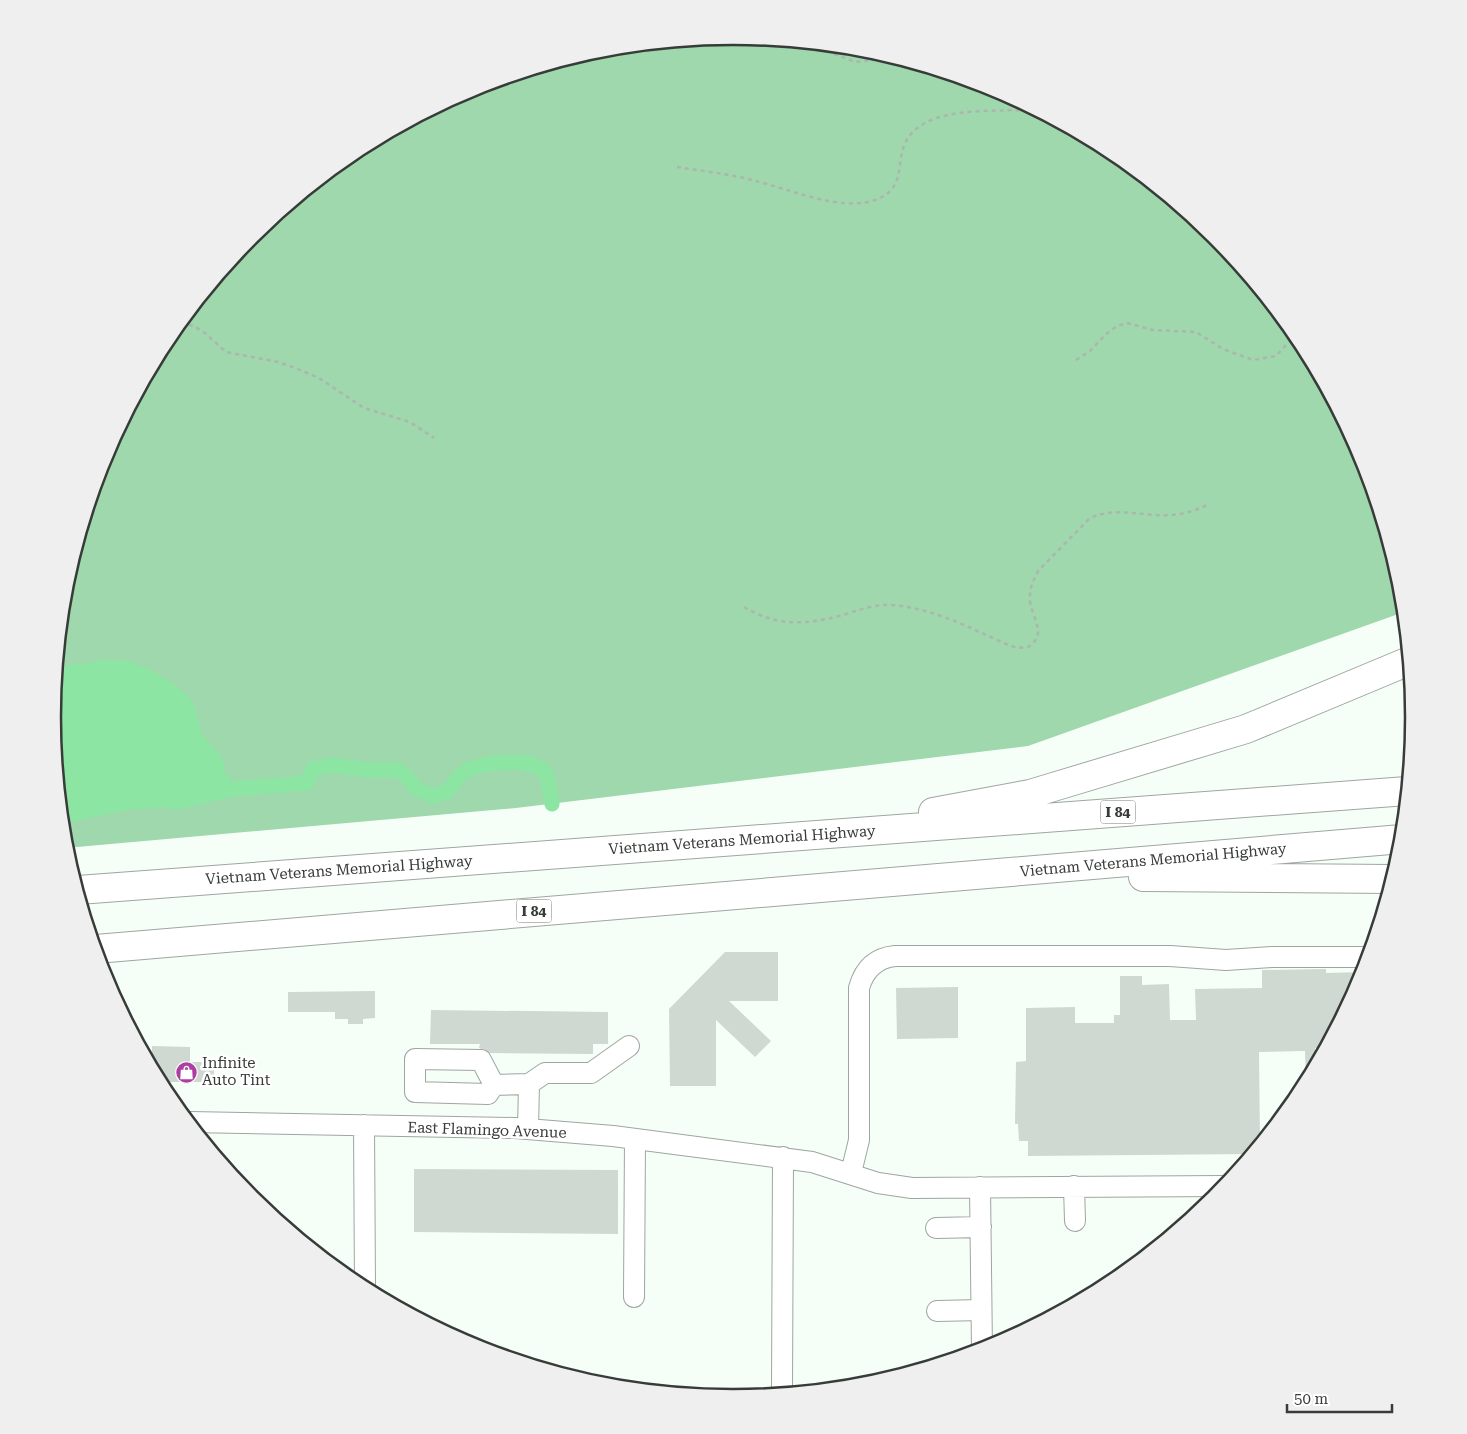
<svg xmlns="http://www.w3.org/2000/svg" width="1467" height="1434" font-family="'Roboto Serif',serif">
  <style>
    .green { fill: #9ed8ac }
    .water { fill: #8ce5a3 }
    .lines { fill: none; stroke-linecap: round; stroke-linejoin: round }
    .canal { stroke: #8ce5a3; stroke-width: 15 }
    .building { fill: #cfd8d1 }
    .minor-casing { stroke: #9ea69f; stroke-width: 22 }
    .highway-casing { stroke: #9ea69f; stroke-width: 30 }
    .path { stroke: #adb5af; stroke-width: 2.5; stroke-dasharray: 4 4; stroke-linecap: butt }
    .minor { stroke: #fff; stroke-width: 20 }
    .highway { stroke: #fff; stroke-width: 28 }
    .labels { text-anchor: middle; stroke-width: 5; stroke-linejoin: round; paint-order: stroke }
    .shield { fill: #fff; stroke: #747674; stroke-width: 1 }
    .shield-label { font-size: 14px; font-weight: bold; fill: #383c39 }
    .street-label { font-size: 15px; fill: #383c39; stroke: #fff }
    .poi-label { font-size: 15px; fill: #383c39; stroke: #fff; text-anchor: start }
    .rim { fill: none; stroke: #383c39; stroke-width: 2.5 }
  </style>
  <rect width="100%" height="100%" fill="#f5fff7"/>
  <path class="green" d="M733 36 867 49 994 88 1112 151 1215 236 1300 339 1363 457 1401 584 1404 612 1028 746 516 808 66 848 53 717 66 584 105 456 168 339 252 235 356 151 473 88 601 49Z"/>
  <path class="water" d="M105 660 129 661 153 671 177 687 193 701 201 733 222 757 225 772 231 778 234 789 232 797 177 810 161 807 121 811 63 824 53 717 58 667Z"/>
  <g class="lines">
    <path class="canal" d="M234 789 307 783 313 769 332 765 368 770H397L405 775 417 789 433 796C437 795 444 793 447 791 454 785 457 776 466 771 482 762 534 755 546 774 549 778 550 797 552 804"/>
  </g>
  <path class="building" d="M725 952H778V1001H729L771 1041 755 1057 716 1020V1086H670L669 1009Z
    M1326 969V973L1364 972 1325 1048H1315V1066L1306 1084 1305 1051 1259 1052 1260 1143 1252 1154 1028 1156V1141H1019L1018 1124H1015L1016 1062 1026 1061V1008L1075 1007V1023H1114V1015H1120V976H1142V985L1169 984 1170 1020H1196L1195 989 1262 988V970Z
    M958 987V1038L897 1039 896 988Z
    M375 991V1018L363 1019V1024H348V1019H335V1012H288V992Z
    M431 1010 608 1012V1044H593V1054L490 1053 479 1048 480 1044H430Z
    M152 1046 190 1047V1062H214V1082H160L152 1066Z
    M414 1169 618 1170V1234L414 1232Z"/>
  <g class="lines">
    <defs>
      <path id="minor" d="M529 1084 545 1073H591L629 1046
        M494 1085 488 1094 415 1092V1059L481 1060 494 1085 529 1084 528 1129
        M190 1122 515 1128 613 1136 812 1162 878 1183 912 1188 1225 1186
        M364 1125 365 1288
        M851 1173 859 1140V988C864 970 875 958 895 956H1170L1226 960 1272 957H1369
        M1074 1186 1075 1221
        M980 1187 982 1350
        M936 1228 981 1227
        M634 1297 635 1139
        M937 1311 981 1310
        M782 1393 783 1157"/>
      <path id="highway" d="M933 812 1030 794 1246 729 1409 661
        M1143 877 1392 879
        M78 890 1407 791
        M96 949 1402 839"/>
    </defs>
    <use href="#minor" class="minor-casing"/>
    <use href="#highway" class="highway-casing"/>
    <path class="path" d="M819 48 855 62 885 59 932 69
      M677 167C703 171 730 174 756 181 788 189 842 212 875 200 917 185 883 146 925 123 952 108 1003 111 1034 110
      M181 323 194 326 205 333 226 352 278 362 295 368 319 378 364 408 410 422 434 438
      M1076 360 1090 351 1106 334 1117 326 1127 323 1153 330 1196 332 1223 349 1253 360 1276 356 1296 334
      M744 607C778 627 805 625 843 615 859 610 874 604 891 605 933 608 968 627 1006 644L1017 648 1028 647C1048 635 1032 618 1030 601 1029 589 1033 580 1039 570L1090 518C1117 506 1143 517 1171 515 1185 514 1197 510 1209 504"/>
    <use href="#minor" class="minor"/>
    <use href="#highway" class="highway"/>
  </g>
  <defs>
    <symbol id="shop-disc" viewBox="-11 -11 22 22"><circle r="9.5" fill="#aa3fa0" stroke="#fff"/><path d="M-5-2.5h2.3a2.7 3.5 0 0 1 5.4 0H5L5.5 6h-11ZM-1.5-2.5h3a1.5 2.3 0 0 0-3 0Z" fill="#fff"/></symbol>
  </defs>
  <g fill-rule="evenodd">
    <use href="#shop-disc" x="174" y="1060" width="25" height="25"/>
  </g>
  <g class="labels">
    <g class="shield">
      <rect x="1100.5" y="800.5" width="35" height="23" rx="4"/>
      <rect x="516.5" y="899.5" width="35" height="23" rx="4"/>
    </g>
    <g class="shield-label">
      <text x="1118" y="817">I 84</text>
      <text x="534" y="916">I 84</text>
    </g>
    <g class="street-label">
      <text transform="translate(742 840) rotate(-4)" y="5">Vietnam Veterans Memorial Highway</text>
      <text transform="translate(1153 860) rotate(-5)" y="5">Vietnam Veterans Memorial Highway</text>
      <text transform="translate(339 870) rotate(-4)" y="5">Vietnam Veterans Memorial Highway</text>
      <text transform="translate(487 1130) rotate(2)" y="5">East Flamingo Avenue</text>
    </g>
    <g class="poi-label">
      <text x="202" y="1068">Infinite<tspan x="202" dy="17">Auto Tint</tspan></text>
    </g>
  </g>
  <path d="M0 0H1467V1434H0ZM61 717a672 672 0 1 1 1344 0a672 672 0 1 1-1344 0Z" fill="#efefef" fill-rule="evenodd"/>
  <path class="rim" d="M61 717a672 672 0 1 1 1344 0a672 672 0 1 1-1344 0Z"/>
  <path d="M1287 1404v8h105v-8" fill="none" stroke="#383c39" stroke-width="2.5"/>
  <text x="1294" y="1404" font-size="15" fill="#383c39" stroke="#ffffff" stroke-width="4" paint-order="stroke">50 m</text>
</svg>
